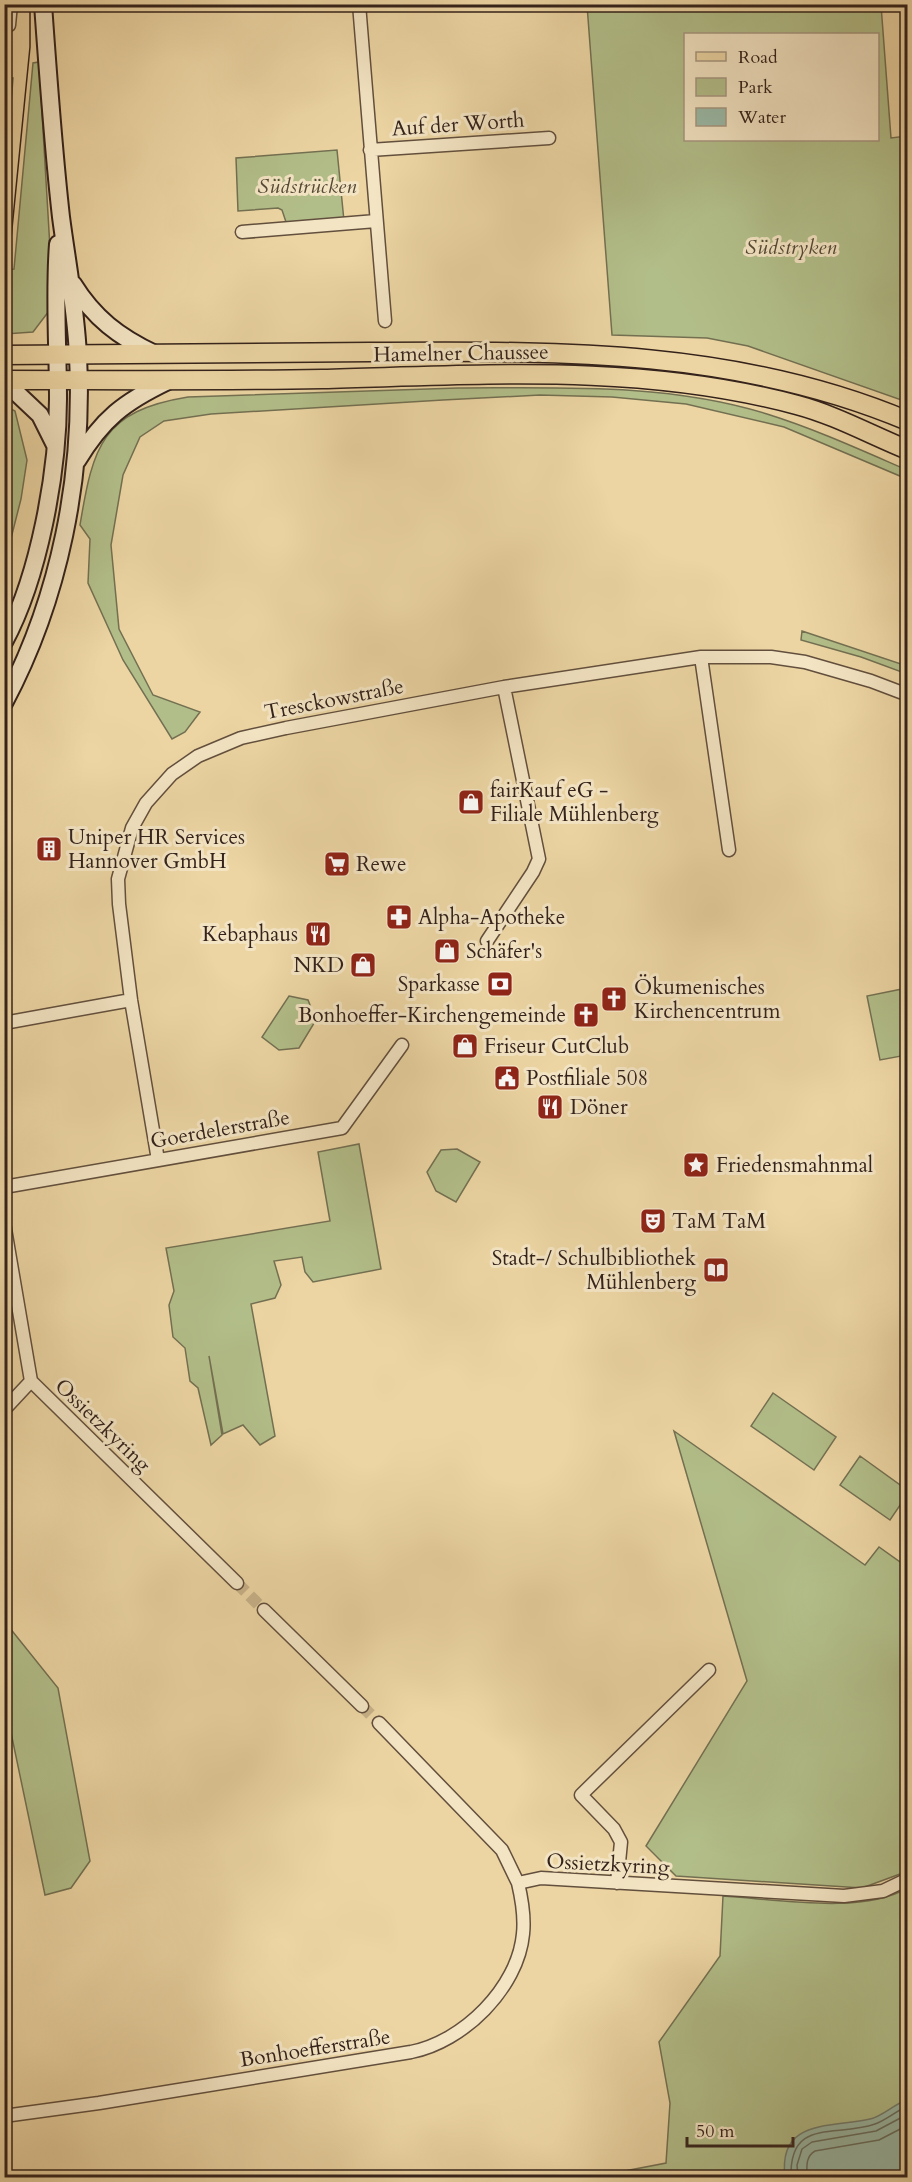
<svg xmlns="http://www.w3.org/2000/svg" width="912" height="2182" font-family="Cardo,serif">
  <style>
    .green { fill: #b2be89; stroke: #737052; stroke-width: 1.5; fill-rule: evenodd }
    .water { fill: #99b9a7; stroke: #717d6f; stroke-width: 1.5 }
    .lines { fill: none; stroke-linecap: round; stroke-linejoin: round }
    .shore { stroke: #666e61; stroke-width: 1.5 }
    .street-tunnel { stroke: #c7b188; stroke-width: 12; stroke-dasharray: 12 6; stroke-linecap: butt }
    .street-casing { stroke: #624f3d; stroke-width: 15 }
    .secondary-casing { stroke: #34221b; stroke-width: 20 }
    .primary-casing { stroke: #34221b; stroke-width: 21 }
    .street { stroke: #f3e4c3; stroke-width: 12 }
    .secondary { stroke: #f3e4c3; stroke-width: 16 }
    .primary { stroke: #ecd5a3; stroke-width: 18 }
    .tram { stroke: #34221b; stroke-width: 1.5 }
    .labels { text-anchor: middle; stroke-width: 6; stroke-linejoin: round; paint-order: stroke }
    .street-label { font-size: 21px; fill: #34221b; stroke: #f3e4c3 }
    .park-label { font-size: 21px; font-style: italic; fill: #544936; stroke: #f3e4c3 }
    .poi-label { font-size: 21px; fill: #34221b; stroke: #f3e4c3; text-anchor: start }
  </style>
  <rect width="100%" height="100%" fill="#ecd5a3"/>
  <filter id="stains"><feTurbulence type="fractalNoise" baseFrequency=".00333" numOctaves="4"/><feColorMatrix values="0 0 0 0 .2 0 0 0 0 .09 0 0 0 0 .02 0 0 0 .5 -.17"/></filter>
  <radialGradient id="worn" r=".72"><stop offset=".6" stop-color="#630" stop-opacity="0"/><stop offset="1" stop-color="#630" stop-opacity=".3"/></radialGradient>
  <path class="green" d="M587 5H881L891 138 907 136V402L748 346 707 338 612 335ZM686 34H878V140H686Z
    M39 62 51 265 49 311 33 332 5 334 4 270 14 269 33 63Z
    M5 78H13L5 180 4 78Z
    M337 150 344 221 286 222 282 210 278 208 238 211 236 158Z
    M458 388C560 388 668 383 767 414 815 429 861 450 907 470V479L784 427 686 404 612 397 540 395 443 400 211 414 164 421 140 437 123 475 111 545 119 629 153 695 200 712 185 732 172 739 123 660 88 583 90 539 80 525C93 446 102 411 188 397Z
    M5 406 15 411 27 460 21 499 5 562Z
    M802 631 907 666V674L861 657 801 640Z
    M907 988V1055L880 1060 867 996Z
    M289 996 308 1000 316 1020 299 1048 279 1050 262 1037Z
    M359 1144 381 1269 313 1282 305 1272 302 1257 274 1261 281 1285 275 1298 251 1304 275 1436 260 1445 243 1425 223 1434 209 1356 222 1435 211 1445 198 1388 190 1381 185 1348 173 1337 169 1305 174 1291 166 1248 330 1221 318 1152Z
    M457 1149 480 1162 456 1202 436 1191 427 1172 441 1150Z
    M773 1393 836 1437 814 1470 751 1426Z
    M674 1431 865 1565 879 1547 907 1567V1869L900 1874 862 1888 676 1876 646 1846 747 1681Z
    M860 1456 907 1490V1495L890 1520 840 1485Z
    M5 1622 58 1688 90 1861 71 1888 45 1895 5 1704Z
    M907 1888V2177L588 2178 666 2163 670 2103 659 2042 720 1956 723 1896C775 1899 862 1915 907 1888Z"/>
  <path class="water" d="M907 2100V2177H785C778 2119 829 2128 870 2119 883 2116 894 2104 907 2100Z"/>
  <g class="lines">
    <path class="shore" d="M791 2178C789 2117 835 2138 875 2124 886 2120 896 2111 908 2106
      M798 2178 797 2165 802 2149 812 2142 876 2131 908 2114
      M807 2178C807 2167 805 2157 815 2151L879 2140 908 2125"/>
    <path class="street-tunnel" d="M237 1583 264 1610
      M362 1706 379 1723"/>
    <defs>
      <path id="street" d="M359 4 385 321
        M4 26 9 25 11 4
        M370 150 549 138
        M242 232 376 221
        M701 657 729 850
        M487 941 533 872 539 859 504 687
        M4 1023 131 1000
        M158 1160 131 1000 119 904 118 879 132 828 146 803 172 774 198 756 241 738 286 728 504 687 701 657H771L805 662 871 681 908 695
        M4 1187 342 1128 402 1045
        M4 1223 31 1381 237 1583
        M4 1410 31 1381
        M264 1610 362 1706
        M379 1723 502 1850 518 1883 541 1878 844 1896 883 1891 908 1879
        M617 1883 621 1842 614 1829 581 1795 709 1670
        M4 2116 99 2103 411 2052C463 2042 518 1988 523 1934 525 1916 522 1900 518 1883"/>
      <path id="secondary" d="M73 284C94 318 119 337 155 354
        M4 381 40 415 55 445
        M77 461C102 419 124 402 168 381
        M4 642C39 577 58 472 58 399 58 347 54 296 58 244
        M4 703C60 598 84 475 78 356 76 309 67 263 61 217 53 146 48 75 43 4"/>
      <path id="primary" d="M4 355C127 354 249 353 371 352 555 351 735 348 908 421
        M4 380C110 380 216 381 322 379 482 375 640 363 797 405 835 415 871 435 908 450"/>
    </defs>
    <use href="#street" class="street-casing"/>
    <use href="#secondary" class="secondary-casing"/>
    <use href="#primary" class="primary-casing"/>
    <use href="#street" class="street"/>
    <use href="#secondary" class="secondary"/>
    <use href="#primary" class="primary"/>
    <path class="tram" d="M8 269 30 47V4"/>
  </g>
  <defs>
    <symbol id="shop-square" viewBox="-11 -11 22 22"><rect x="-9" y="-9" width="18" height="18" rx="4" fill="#8f2418" stroke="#f3e4c3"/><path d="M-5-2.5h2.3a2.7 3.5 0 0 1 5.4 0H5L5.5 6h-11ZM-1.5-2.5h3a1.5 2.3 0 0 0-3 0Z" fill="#fff"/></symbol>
    <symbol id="building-square" viewBox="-11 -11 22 22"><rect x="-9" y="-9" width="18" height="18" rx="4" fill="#8f2418" stroke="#f3e4c3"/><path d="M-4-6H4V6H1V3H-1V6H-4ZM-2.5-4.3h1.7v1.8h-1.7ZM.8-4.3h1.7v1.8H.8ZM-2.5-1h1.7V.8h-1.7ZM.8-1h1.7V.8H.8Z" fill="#fff"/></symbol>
    <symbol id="supermarket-square" viewBox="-11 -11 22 22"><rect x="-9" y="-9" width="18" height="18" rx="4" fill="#8f2418" stroke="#f3e4c3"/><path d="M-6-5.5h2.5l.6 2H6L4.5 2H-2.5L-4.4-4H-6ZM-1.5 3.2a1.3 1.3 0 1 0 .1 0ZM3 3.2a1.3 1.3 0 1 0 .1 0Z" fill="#fff"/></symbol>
    <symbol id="pharmacy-square" viewBox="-11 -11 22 22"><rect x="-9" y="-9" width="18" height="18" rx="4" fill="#8f2418" stroke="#f3e4c3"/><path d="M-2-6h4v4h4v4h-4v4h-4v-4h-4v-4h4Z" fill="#fff"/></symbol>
    <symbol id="restaurant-square" viewBox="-11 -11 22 22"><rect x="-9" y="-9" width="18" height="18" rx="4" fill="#8f2418" stroke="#f3e4c3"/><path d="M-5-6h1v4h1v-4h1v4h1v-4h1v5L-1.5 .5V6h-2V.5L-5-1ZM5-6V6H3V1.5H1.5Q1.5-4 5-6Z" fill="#fff"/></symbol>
    <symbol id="bank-square" viewBox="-11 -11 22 22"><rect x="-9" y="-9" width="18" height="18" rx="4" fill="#8f2418" stroke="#f3e4c3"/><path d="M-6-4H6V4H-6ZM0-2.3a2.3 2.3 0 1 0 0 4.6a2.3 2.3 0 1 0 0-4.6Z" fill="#fff"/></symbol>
    <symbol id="church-square" viewBox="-11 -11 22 22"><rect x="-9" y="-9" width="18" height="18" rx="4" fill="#8f2418" stroke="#f3e4c3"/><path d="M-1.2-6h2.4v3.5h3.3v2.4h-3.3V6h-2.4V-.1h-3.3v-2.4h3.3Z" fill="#fff"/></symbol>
    <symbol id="civic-square" viewBox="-11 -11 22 22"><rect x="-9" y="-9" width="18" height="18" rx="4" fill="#8f2418" stroke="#f3e4c3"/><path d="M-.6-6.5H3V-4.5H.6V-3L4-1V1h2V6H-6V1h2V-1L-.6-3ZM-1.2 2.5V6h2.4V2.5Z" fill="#fff"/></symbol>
    <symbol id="sight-square" viewBox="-11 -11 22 22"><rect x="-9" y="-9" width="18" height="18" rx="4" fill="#8f2418" stroke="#f3e4c3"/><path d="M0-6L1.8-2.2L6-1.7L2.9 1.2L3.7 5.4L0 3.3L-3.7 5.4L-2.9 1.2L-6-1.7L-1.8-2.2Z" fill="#fff"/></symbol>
    <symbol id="theatre-square" viewBox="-11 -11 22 22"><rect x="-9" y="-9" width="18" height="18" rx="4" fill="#8f2418" stroke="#f3e4c3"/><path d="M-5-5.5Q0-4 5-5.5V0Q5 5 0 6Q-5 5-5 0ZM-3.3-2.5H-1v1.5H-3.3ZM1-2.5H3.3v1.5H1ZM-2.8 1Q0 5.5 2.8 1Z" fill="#fff"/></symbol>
    <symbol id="library-square" viewBox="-11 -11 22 22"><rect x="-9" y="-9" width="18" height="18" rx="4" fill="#8f2418" stroke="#f3e4c3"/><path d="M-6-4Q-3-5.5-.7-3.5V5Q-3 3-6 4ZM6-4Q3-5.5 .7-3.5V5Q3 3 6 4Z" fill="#fff"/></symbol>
  </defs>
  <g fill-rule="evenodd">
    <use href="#shop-square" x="456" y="787" width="30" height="30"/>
    <use href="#building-square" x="34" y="834" width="30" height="30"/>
    <use href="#supermarket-square" x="322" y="849" width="30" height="30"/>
    <use href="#pharmacy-square" x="384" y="902" width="30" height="30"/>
    <use href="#restaurant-square" x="303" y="919" width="30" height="30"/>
    <use href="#shop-square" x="432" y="936" width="30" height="30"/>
    <use href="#shop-square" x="348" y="950" width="30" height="30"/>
    <use href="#bank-square" x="485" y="969" width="30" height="30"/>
    <use href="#church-square" x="599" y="984" width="30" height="30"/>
    <use href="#church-square" x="571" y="1000" width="30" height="30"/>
    <use href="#shop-square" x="450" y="1031" width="30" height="30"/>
    <use href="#civic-square" x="492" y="1063" width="30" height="30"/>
    <use href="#restaurant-square" x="535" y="1092" width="30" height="30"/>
    <use href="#sight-square" x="681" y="1150" width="30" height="30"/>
    <use href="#theatre-square" x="638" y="1206" width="30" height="30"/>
    <use href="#library-square" x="701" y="1255" width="30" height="30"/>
  </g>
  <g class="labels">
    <g class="street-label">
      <text transform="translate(458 124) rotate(-4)" y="7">Auf der Worth</text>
      <text transform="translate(461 353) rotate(-1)" y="7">Hamelner Chaussee</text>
      <text transform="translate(334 699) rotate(-11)" y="7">Tresckowstraße</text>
      <text transform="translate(220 1129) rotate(-10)" y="7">Goerdelerstraße</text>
      <text transform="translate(103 1425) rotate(44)" y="7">Ossietzkyring</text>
      <text transform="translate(608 1864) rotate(3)" y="7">Ossietzkyring</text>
      <text transform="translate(315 2048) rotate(-9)" y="7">Bonhoefferstraße</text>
    </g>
    <g class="park-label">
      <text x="307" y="193">Südstrücken</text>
      <text x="791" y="254">Südstryken</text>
    </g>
    <g class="poi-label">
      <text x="490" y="797">fairKauf eG -<tspan x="490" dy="24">Filiale Mühlenberg</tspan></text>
      <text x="68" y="844">Uniper HR Services<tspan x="68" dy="24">Hannover GmbH</tspan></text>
      <text x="356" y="871">Rewe</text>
      <text x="418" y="924">Alpha-Apotheke</text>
      <text x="298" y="941" text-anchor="end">Kebaphaus</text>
      <text x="466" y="958">Schäfer's</text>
      <text x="344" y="972" text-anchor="end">NKD</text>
      <text x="480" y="991" text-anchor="end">Sparkasse</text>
      <text x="634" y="994">Ökumenisches<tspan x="634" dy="24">Kirchencentrum</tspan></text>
      <text x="566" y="1022" text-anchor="end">Bonhoeffer-Kirchengemeinde</text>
      <text x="484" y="1053">Friseur CutClub</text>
      <text x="526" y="1085">Postfiliale 508</text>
      <text x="570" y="1114">Döner</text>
      <text x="716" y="1172">Friedensmahnmal</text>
      <text x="672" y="1228">TaM TaM</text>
      <text x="696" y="1265" text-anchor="end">Stadt-/ Schulbibliothek<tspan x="696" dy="24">Mühlenberg</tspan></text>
    </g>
  </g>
  <rect width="912" height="2182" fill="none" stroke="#ecd5a3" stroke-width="24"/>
  <rect x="6" y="6" width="900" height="2170" fill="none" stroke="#34221b" stroke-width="3"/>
  <rect x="12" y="12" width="888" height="2158" fill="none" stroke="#34221b" stroke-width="1.5"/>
  <rect x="684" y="33" width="195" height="108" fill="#f3e4c3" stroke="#a79680" stroke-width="1.5"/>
  <rect x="696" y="52" width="30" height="9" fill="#ecd5a3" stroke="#a79680" stroke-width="1.5"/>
  <text x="738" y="63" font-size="18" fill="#34221b">Road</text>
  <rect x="696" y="78" width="30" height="18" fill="#b2be89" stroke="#a79680" stroke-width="1.5"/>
  <text x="738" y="93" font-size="18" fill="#34221b">Park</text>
  <rect x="696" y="108" width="30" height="18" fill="#99b9a7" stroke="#a79680" stroke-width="1.5"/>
  <text x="738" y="123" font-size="18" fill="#34221b">Water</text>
  <path d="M687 2137v9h106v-9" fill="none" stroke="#34221b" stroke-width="3"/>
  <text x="696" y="2137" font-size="18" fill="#34221b" stroke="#f3e4c3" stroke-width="4.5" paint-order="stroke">50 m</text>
  <rect width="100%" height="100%" filter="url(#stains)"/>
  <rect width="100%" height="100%" fill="url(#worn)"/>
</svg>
